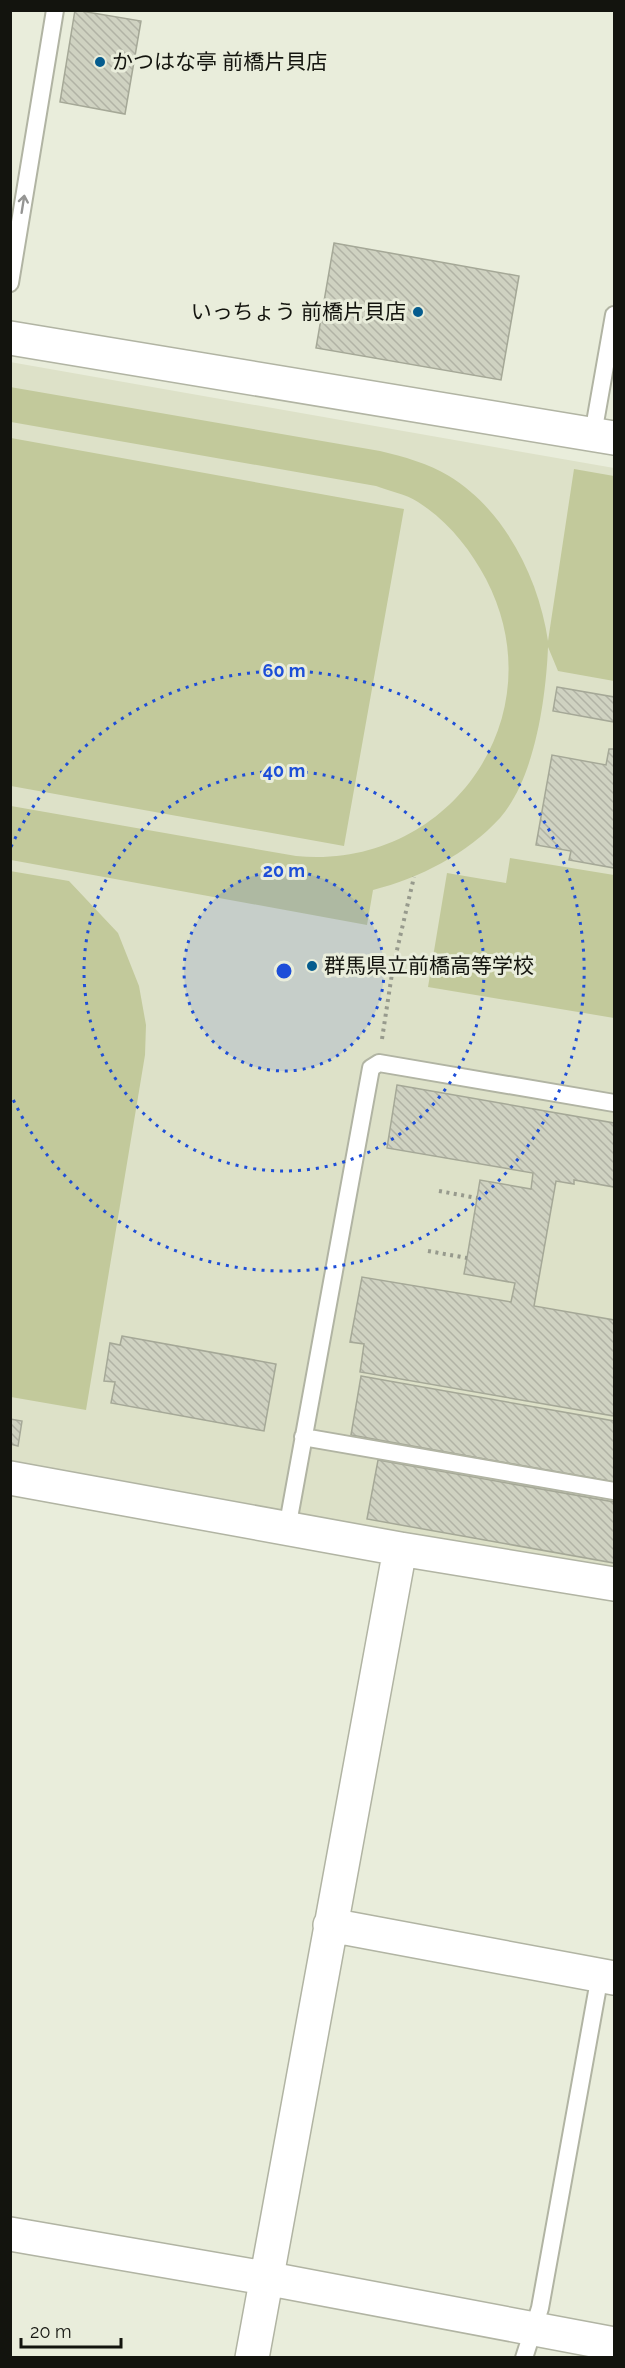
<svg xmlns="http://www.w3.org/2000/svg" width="625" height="2368" font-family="Raleway,'Noto Sans JP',sans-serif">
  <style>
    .built { fill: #dde1c8 }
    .pitch { fill: #c2c99b }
    .building { fill: url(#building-back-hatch); stroke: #a5a897; stroke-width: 1.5 }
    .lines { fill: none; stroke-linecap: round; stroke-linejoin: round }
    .lane-casing { stroke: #b1b4a3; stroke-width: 20 }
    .street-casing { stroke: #b1b4a3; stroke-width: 36 }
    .path { stroke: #979a8d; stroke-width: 4; stroke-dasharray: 3 4.5; stroke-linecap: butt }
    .lane { stroke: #fff; stroke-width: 16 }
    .street { stroke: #fff; stroke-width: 33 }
    .oneway { stroke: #959593 }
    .ring { fill: none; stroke: #1d4ed8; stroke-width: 3; stroke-dasharray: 3 6 }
    .poi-dot { fill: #055c8e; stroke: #e9eddb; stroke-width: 2 }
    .labels { text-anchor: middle; stroke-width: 6; stroke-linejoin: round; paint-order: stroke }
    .poi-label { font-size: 21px; fill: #13140e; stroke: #e9eddb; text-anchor: start }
    .centre { fill: #1d4ed8; stroke: #e9eddb; stroke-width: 3 }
    .ring-label { font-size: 18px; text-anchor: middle; font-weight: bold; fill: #1d4ed8; stroke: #e9eddb; stroke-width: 6; stroke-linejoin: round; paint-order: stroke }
  </style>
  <defs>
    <pattern id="building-back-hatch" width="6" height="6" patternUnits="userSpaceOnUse" patternTransform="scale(1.5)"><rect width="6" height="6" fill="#cfd2c1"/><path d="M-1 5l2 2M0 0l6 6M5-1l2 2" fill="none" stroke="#b1b3a5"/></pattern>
  </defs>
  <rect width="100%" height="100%" fill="#e9eddb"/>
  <path class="built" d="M10 362 614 468V1570L11 1464Z"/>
  <path class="pitch" d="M10 387 380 451C404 457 428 463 449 476 505 510 539 579 548 641L574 469 614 476V681L558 671 548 647C546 698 535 778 500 818 467 854 420 878 373 890L367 925 11 860V806L296 856C448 871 558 717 486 579 470 549 448 521 418 502 406 494 389 491 376 486L11 422Z
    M11 438 404 509 344 846 11 786Z
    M510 858 614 875V1018L428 987 447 873 506 883Z
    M10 871 69 881 118 933 139 986 146 1025 145 1055 86 1410 11 1397Z"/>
  <path class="building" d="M75 10 141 21 125 114 60 102Z
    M334 243 519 276 501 380 316 348Z
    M557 687 614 697V722L553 711Z
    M609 749H614V868L569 860 571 851 536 845 552 755 606 765Z
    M397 1085 614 1123V1187L574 1180V1184L556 1181 534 1306 614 1320V1416L360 1372 364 1344 350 1342 362 1277 511 1302 515 1283 464 1274 467 1258 480 1180 531 1189 533 1173 387 1148Z
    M122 1336 276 1364 264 1431 111 1403 115 1382 104 1381 110 1343 120 1345Z
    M361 1376 614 1421V1482L351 1435Z
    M10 1419 22 1421 18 1446 10 1444Z
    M378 1460 614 1502V1563L367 1519Z"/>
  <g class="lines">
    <defs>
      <path id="lane" d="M10 283 55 10
        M593 434 614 315
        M303 1437 614 1491
        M287 1529 371 1068 379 1063 614 1103
        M524 2358 540 2308 600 1975"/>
      <path id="street" d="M10 338 614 438
        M10 1478 400 1549 614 1584
        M330 1925 614 1978
        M10 2234 265 2278 614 2344
        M252 2358 400 1549"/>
    </defs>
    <use href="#lane" class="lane-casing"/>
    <use href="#street" class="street-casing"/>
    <path class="path" d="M382 1039 393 967 414 877
      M439 1191 477 1198
      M428 1251 467 1258"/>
    <use href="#lane" class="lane"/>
    <use href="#street" class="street"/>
  </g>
  <defs><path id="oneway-shaft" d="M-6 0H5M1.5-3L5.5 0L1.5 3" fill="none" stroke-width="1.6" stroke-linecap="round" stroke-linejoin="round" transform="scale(1.5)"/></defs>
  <use class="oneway" href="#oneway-shaft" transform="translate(23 204) rotate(-81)"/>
  <circle cx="284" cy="971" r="100" fill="#1d4ed8" fill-opacity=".12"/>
  <g class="ring">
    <circle cx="284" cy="971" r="100"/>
    <circle cx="284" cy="971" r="200"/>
    <path d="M11 847A300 300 0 1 1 11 1095"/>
  </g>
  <g class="poi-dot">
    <circle cx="100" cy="62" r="6"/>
    <circle cx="418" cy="312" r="6"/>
    <circle cx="312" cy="966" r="6"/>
  </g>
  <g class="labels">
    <g class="poi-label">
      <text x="112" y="69">かつはな亭 前橋片貝店</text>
      <text x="406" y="319" text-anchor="end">いっちょう 前橋片貝店</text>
      <text x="324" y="973">群馬県立前橋高等学校</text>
    </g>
  </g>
  <circle cx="284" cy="971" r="9" class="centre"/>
  <g class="ring-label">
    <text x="284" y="677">60 m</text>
    <text x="284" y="777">40 m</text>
    <text x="284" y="877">20 m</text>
  </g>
  <rect width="625" height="2368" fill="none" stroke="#13140e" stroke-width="24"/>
  <path d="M21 2338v9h100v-9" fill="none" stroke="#13140e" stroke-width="3"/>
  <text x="30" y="2338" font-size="18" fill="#13140e" stroke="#e9eddb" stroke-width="4.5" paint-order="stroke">20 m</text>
</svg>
